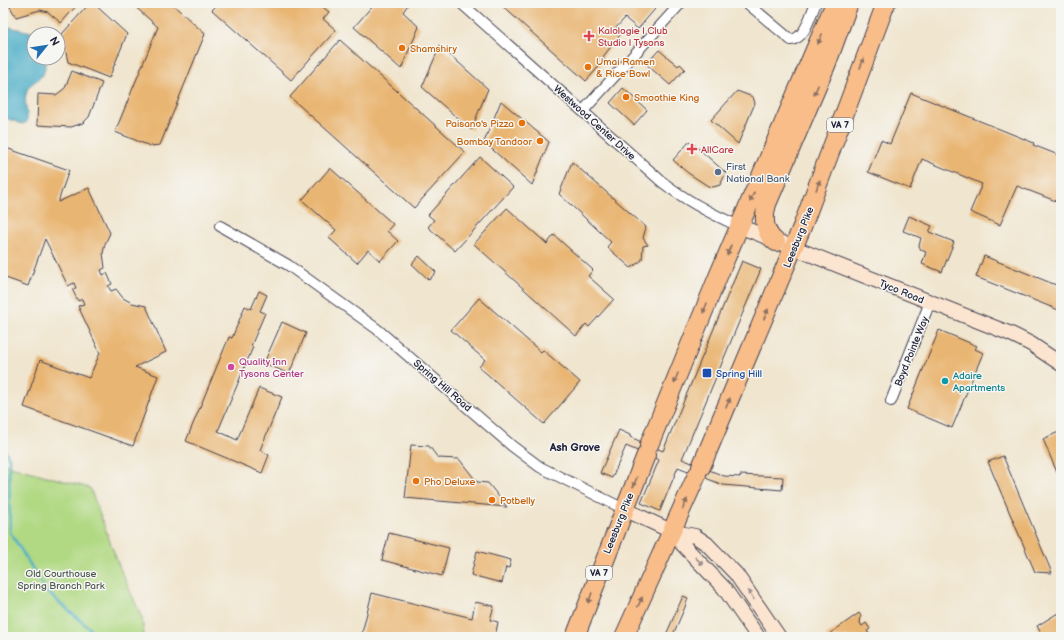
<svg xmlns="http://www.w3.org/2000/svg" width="1064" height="640" font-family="'Balsamiq Sans',sans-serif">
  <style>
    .green { fill: #b1d983; stroke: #6a7e5f }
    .water { fill: #46acc6; stroke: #346780 }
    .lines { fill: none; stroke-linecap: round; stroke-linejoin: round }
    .stream { stroke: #46acc6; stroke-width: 2.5 }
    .building { fill: #e9b572 }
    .street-casing { stroke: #413f51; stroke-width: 12 }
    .secondary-casing { stroke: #413f51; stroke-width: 16 }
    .highway-casing { stroke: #413f51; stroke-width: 20 }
    .street { stroke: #fff; stroke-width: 10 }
    .secondary { stroke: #fce5d0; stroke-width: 14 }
    .highway { stroke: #f8bd89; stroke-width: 18 }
    .oneway { fill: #8d7062 }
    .oneway2 { fill: #9a8d8d }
    .health-dot { fill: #e0444e; stroke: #f6f6f2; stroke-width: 1.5 }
    .food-dot { fill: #e8710a; stroke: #f6f6f2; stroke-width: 1.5 }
    .service-dot { fill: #5c6f8a; stroke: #f6f6f2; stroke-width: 1.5 }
    .hotel-dot { fill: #d1479c; stroke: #f6f6f2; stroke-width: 1.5 }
    .transit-dot { fill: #1a4fb4; stroke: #f6f6f2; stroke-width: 1.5 }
    .culture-dot { fill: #0f9aa8; stroke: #f6f6f2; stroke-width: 1.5 }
    .labels { text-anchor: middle; stroke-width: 3; stroke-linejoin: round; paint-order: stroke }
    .shield { fill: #f6f6f2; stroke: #626272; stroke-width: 1 }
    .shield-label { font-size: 9px; font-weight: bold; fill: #22223b }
    .health-label { font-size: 10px; fill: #be3a42; stroke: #f6f6f2; text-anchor: start }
    .food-label { font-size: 10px; fill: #c56008; stroke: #f6f6f2; text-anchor: start }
    .street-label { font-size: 10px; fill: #22223b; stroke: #f6f6f2 }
    .service-label { font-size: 10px; fill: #4e5e75; stroke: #f6f6f2; text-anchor: start }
    .hotel-label { font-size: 10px; fill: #b23c85; stroke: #f6f6f2; text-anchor: start }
    .transit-label { font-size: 10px; fill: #164399; stroke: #f6f6f2; text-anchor: start }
    .culture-label { font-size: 10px; fill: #0d838f; stroke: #f6f6f2; text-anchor: start }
    .park-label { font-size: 10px; fill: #4d5951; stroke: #f6f6f2 }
    .neighbourhood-label { font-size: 11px; font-weight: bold; fill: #22223b; stroke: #f6f6f2 }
  </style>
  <rect width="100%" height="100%" fill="#f6f6f2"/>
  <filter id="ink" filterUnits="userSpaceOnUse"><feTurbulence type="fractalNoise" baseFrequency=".025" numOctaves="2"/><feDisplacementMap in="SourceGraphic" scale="8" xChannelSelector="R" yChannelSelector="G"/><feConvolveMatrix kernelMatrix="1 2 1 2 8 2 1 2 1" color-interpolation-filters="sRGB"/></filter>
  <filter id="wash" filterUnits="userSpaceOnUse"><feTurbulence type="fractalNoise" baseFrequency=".012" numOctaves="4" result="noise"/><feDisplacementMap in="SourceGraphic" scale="16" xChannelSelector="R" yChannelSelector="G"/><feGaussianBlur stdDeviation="0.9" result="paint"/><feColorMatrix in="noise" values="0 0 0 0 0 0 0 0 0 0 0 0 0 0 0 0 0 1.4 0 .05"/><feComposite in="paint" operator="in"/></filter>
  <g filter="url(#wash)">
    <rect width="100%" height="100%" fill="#f0e5ce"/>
    <path class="green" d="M3 464 90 488 119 566 142 618 144 637H3Z"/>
    <path class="water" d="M5 26 36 33 37 34H34V58H44C50 83 29 77 26 94 24 103 28 113 27 122L22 124 3 117V32Z"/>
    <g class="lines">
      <path class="stream" d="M3 447 9 458 10 532 47 592 95 633 97 637"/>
    </g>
    <g id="blocks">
      <path class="building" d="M8 3H79L61 23 48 12 40 10 16 17Z
        M90 3H93L127 34 109 78 68 62 62 34Z
        M131 3H171L205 34 160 145 150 146 115 132 158 27Z
        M219 3H318L329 12 323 19 336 30 291 80 212 10Z
        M375 3H409L403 12 419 27 401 69 354 27Z
        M499 3H660L638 29 625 18 614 30 620 35 602 58 605 60 586 81Z
        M340 40 465 152 414 208 290 97Z
        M440 46 488 89 471 130 422 87Z
        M659 50 678 66 680 64 685 69 670 85 646 64Z
        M72 71 102 83 89 117 83 123 71 127 37 125 38 94 56 95 65 88Z
        M623 88 647 110 634 125 610 103Z
        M737 91 753 97 755 103 738 144 711 120Z
        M911 93 1034 143 1033 145 1061 156V203L1017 186 1000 225 970 212 982 184 922 159 910 189 868 172 881 140 890 144Z
        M501 101 549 142 532 185 484 142Z
        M690 141 726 173 720 185 713 187 708 186 688 173 673 160Z
        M3 147 69 170 58 202 89 188 110 233 105 244 103 253 105 268 101 270 103 275 107 273 112 284 108 286 111 291 116 289 123 298 132 303 146 306 166 352 135 367 158 376 133 446 24 407 40 360 89 378 100 353 78 306 84 304 82 299 78 301 72 289 76 288 74 283 68 286 45 239 28 286 3 277Z
        M480 157 513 187 455 251 428 227 434 220 428 215Z
        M572 162 646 227 643 238 648 245 643 246 642 260 631 268 607 247 611 242 559 194Z
        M330 168 393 224 387 231 398 241 380 261 368 250 357 263 329 238 336 230 302 200Z
        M507 208 547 244 554 235 593 270 588 276 614 299 589 327 586 324 576 336 474 244Z
        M909 216 932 226 929 232 954 242 942 272 922 264 926 252 921 250 919 246 921 238 903 231Z
        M419 256 436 272 429 280 412 264Z
        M984 256 1061 287V311L976 277Z
        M742 261 761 269 682 459 724 476 740 477V475L783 477 782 490 723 485 678 467 660 511 641 503 659 460 626 446 612 478 600 473 619 430 630 435V437L663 451Z
        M259 291 267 295 260 311 265 313 251 346 253 347 218 431 237 440 259 388 282 397 260 450 269 455 262 473 186 441 229 337 232 338 245 306 251 309Z
        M479 298 541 352 543 350 580 382 544 424 479 367 485 360 451 330Z
        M282 322 306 333 289 374 264 363Z
        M939 330 977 346 975 349 983 353 952 428 907 409Z
        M1061 431V482L1043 439Z
        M411 445 429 446 438 458 459 459 477 482 488 483 507 507 405 498Z
        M1003 456 1052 573 1035 572 988 462Z
        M389 533 449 548 442 576 382 560Z
        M477 551 511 560 509 568 506 567 502 583 471 575Z
        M372 593 472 618 475 602 494 606 490 620 498 622 495 637H361Z
        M683 596 688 598 685 607 672 637H665Z
        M859 613 861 616 860 623 862 626 866 623 870 629 867 631 871 637H825Z
        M1058 613 1061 618V637H1039L1042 635 1037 626Z"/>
    </g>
  </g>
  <g filter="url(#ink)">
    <use href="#blocks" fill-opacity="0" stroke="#413f51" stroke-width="1"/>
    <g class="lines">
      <defs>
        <path id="street" d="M461 3 661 181C685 200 711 214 739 226
          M747 3 791 40C806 38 810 15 816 3
          M583 111 681 3
          M220 226 288 265 377 329 512 446 540 467 624 509
          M891 401 930 302"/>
        <path id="secondary" d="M739 226 1011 334 1031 344 1061 364
          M624 509 673 532 695 536 707 544 736 574 779 637
          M673 532 683 545 724 588 758 637"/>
        <path id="highway" d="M776 242C764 233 763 218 767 204L827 63 849 3
          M649 445 719 274 835 3
          M701 467 802 227 886 3
          M575 637 646 455
          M624 637 697 475"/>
      </defs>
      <use href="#street" class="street-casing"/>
      <use href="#secondary" class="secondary-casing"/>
      <use href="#highway" class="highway-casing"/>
      <use href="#street" class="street"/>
      <use href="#secondary" class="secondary"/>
      <use href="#highway" class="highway"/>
    </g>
    <defs><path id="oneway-solid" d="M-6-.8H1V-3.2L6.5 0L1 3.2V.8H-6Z"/></defs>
    <g class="oneway">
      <use href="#oneway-solid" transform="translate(820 39) rotate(113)"/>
      <use href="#oneway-solid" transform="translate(862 63) rotate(-69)"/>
      <use href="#oneway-solid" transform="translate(816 90) rotate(113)"/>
      <use href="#oneway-solid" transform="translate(818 185) rotate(-70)"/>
      <use href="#oneway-solid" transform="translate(752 197) rotate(114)"/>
      <use href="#oneway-solid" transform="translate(729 250) rotate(113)"/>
      <use href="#oneway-solid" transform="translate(705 308) rotate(112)"/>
      <use href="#oneway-solid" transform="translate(766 314) rotate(-67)"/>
      <use href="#oneway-solid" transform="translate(676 378) rotate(112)"/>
      <use href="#oneway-solid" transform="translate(728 403) rotate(-67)"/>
      <use href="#oneway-solid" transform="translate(635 482) rotate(112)"/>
      <use href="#oneway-solid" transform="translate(685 504) rotate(-66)"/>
      <use href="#oneway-solid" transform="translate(590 598) rotate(110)"/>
      <use href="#oneway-solid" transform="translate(640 602) rotate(-65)"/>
    </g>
    <g class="oneway2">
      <use href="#oneway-solid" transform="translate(699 561) rotate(44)"/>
      <use href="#oneway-solid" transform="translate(751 595) rotate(-123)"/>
    </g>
  </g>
  <g class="health-dot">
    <path d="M587 30h4v4h4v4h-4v4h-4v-4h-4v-4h4z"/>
    <path d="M690 143h4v4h4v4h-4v4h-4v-4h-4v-4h4z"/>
  </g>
  <g class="food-dot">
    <circle cx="402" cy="48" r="4"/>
    <circle cx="588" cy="67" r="4"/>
    <circle cx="626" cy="97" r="4"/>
    <circle cx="522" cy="123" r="4"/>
    <circle cx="540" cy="141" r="4"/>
    <circle cx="416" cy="481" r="4"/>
    <circle cx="492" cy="500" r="4"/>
  </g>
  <circle class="service-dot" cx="718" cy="172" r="4"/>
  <circle class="hotel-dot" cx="231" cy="367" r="4"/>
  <rect class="transit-dot" x="702" y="368" width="10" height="10" rx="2"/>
  <circle class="culture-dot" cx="945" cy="381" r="4"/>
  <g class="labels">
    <g class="shield">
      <rect x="827" y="118" width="26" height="14" rx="3"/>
      <rect x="586" y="566" width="26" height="14" rx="3"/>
    </g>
    <g class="shield-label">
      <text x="840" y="128">VA 7</text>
      <text x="599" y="576">VA 7</text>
    </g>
    <g class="health-label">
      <text x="598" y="34">Kalologie | Club<tspan x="598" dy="12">Studio | Tysons</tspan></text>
      <text x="701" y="153">AllCare</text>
    </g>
    <g class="food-label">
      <text x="410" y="52">Shamshiry</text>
      <text x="596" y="65">Umai Ramen<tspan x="596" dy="12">&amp; Rice Bowl</tspan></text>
      <text x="634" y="101">Smoothie King</text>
      <text x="514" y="127" text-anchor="end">Paisano's Pizza</text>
      <text x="532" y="145" text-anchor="end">Bombay Tandoor</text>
      <text x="424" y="485">Pho Deluxe</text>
      <text x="500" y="504">Potbelly</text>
    </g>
    <g class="street-label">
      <text transform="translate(595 122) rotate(42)" y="4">Westwood Center Drive</text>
      <text transform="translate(798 237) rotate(-68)" y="4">Leesburg Pike</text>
      <text transform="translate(902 291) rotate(22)" y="4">Tyco Road</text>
      <text transform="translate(911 351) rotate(-68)" y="4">Boyd Pointe Way</text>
      <text transform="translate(443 385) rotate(41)" y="4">Spring Hill Road</text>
      <text transform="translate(618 523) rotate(-68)" y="4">Leesburg Pike</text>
    </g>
    <g class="service-label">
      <text x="726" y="170">First<tspan x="726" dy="12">National Bank</tspan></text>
    </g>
    <g class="hotel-label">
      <text x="239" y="365">Quality Inn<tspan x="239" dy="12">Tysons Center</tspan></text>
    </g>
    <g class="transit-label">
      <text x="716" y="377">Spring Hill</text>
    </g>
    <g class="culture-label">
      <text x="953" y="379">Adaire<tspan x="953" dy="12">Apartments</tspan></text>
    </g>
    <g class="park-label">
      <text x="61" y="577">Old Courthouse<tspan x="61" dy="12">Spring Branch Park</tspan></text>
    </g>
    <g class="neighbourhood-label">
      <text x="575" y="451">Ash Grove</text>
    </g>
  </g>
  <rect width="1064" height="640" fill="none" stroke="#f6f6f2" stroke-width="16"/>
  <g transform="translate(46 46) rotate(60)"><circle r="19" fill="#f6f6f2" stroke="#a1a1a9"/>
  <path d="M0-3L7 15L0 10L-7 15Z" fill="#1f6fb2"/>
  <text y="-6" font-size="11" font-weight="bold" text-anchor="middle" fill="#22223b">N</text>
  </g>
</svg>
